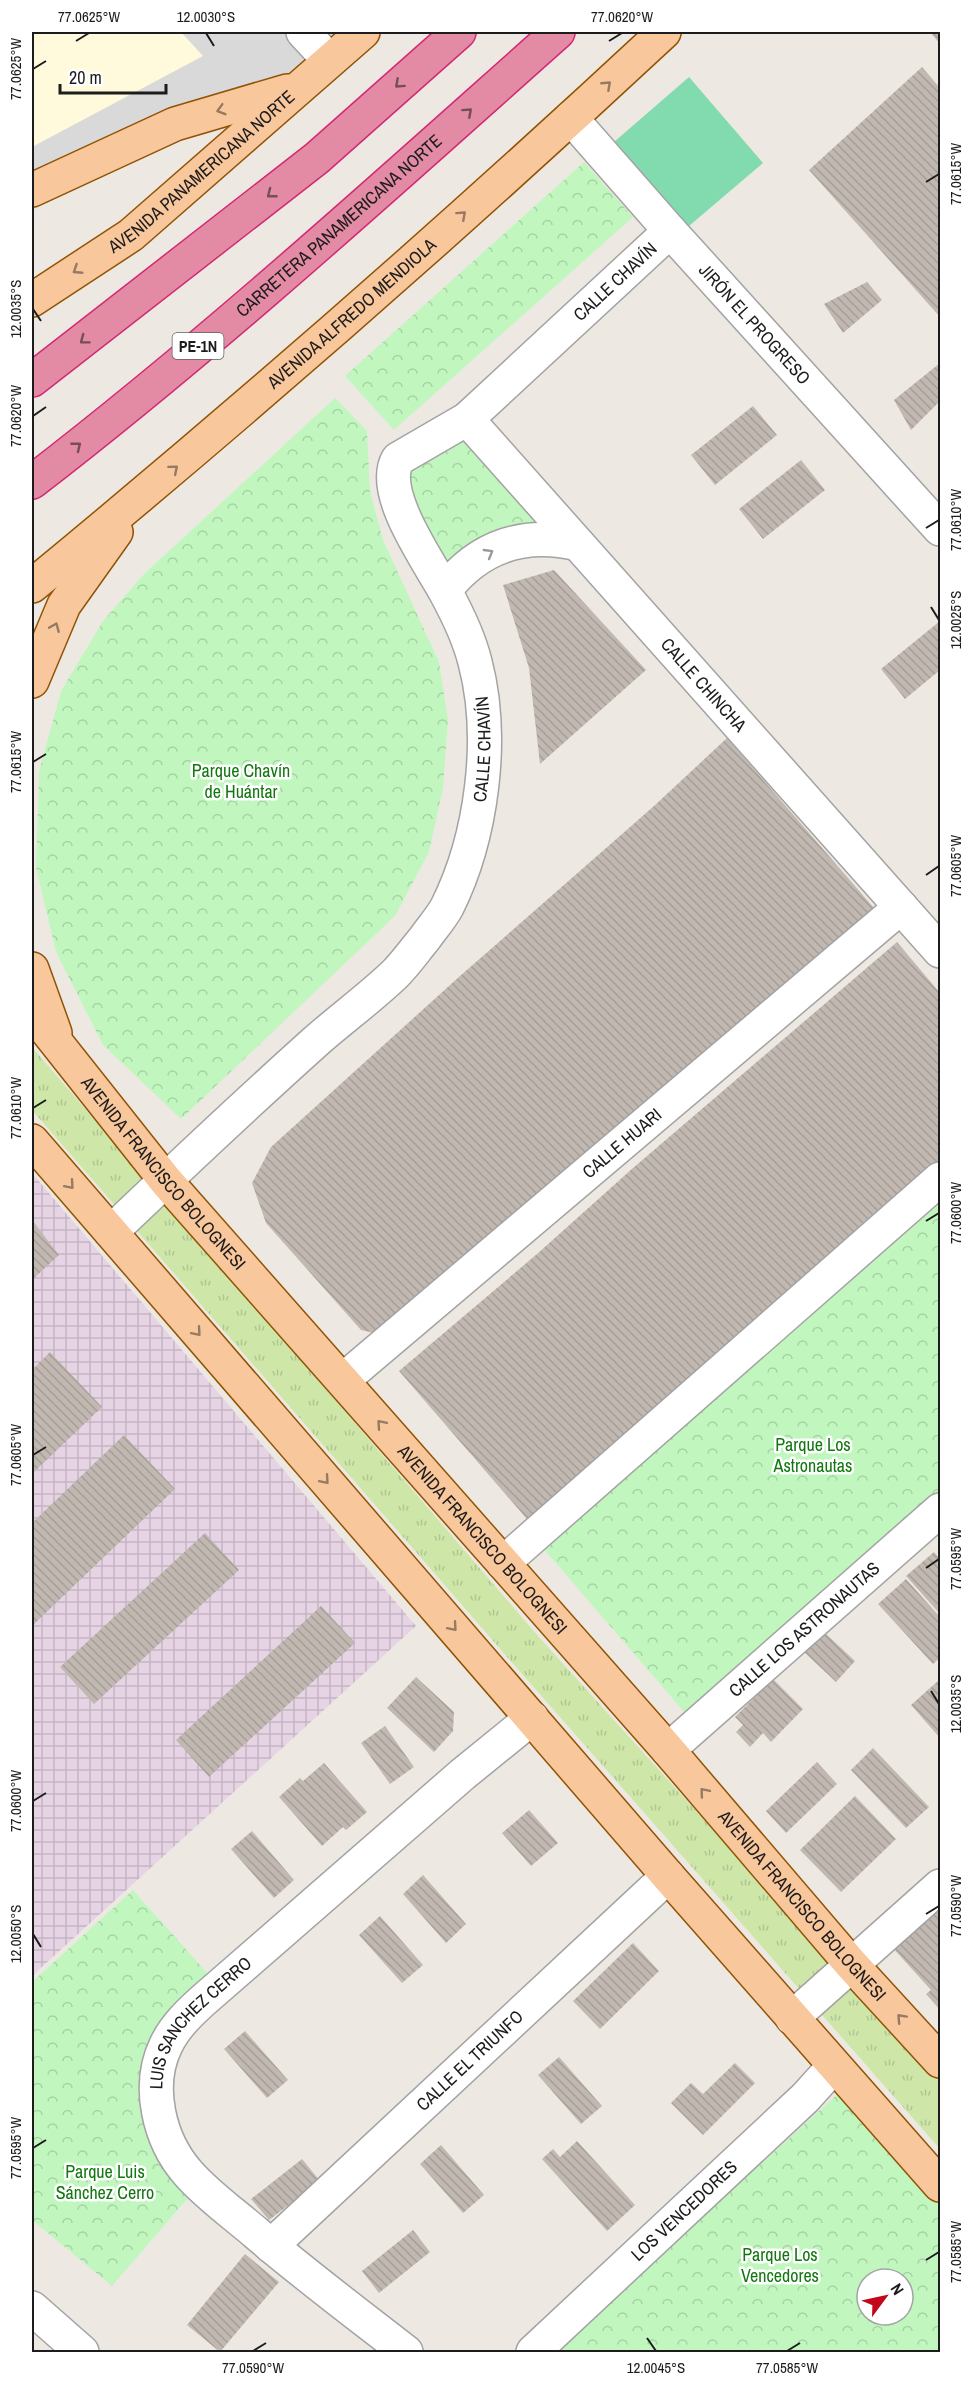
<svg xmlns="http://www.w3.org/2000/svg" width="972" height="2384" font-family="'Archivo Narrow',sans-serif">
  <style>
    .residential { fill: #dad9d9 }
    .industrial { fill: url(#industrial-grid) }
    .education { fill: #fefadb }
    .grass { fill: url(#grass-tufts) }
    .park { fill: url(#park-crowns); fill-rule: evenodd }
    .pitch { fill: #82dbaf }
    .building { fill: url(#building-back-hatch) }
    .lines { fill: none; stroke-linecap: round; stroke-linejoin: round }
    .minor-casing { stroke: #a3a3a3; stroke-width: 36 }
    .major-casing { stroke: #915304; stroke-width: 36 }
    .highway-casing { stroke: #d22975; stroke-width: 36 }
    .minor { stroke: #fff; stroke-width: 33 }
    .major { stroke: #f9c79c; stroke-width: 33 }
    .highway { stroke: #e38ba5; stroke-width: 33 }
    .oneway { stroke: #764e5a }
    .oneway2 { stroke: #967a62 }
    .oneway3 { stroke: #999 }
    .ticks { fill: none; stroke: #1c1c1c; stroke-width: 2 }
    .labels { text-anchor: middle; stroke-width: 5; stroke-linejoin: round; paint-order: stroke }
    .shield { fill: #fff; stroke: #606060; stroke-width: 1.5 }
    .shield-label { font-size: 16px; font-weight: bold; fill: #1c1c1c }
    .street-label { font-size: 18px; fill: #1c1c1c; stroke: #fff }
    .park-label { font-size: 18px; fill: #11770e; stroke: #fff }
    .neatline { fill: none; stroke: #1c1c1c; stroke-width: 2 }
    .ticks-label { font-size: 15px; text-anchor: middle; fill: #1c1c1c }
  </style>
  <defs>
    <pattern id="industrial-grid" width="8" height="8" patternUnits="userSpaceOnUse" patternTransform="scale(1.5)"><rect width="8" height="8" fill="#e6d4e5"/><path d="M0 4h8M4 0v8" fill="none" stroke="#c5b5c4"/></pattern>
    <pattern id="grass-tufts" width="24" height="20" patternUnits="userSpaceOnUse" patternTransform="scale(1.5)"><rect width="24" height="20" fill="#cee7a9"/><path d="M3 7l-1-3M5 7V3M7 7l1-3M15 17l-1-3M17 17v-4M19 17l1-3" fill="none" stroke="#b0c691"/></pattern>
    <pattern id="park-crowns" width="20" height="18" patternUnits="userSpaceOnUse" patternTransform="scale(1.5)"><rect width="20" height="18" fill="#c1f7bf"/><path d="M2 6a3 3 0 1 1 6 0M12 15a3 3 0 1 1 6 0" fill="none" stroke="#a5d3a4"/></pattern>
    <pattern id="building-back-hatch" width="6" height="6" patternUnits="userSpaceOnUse" patternTransform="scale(1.5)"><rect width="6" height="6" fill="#c2b8b2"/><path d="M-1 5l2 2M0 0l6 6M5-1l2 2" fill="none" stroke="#a69e98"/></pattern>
  </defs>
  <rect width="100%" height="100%" fill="#ede9e2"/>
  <path class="residential" d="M32 32H348L262 101 32 210Z"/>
  <path class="industrial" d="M32 1173 416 1626 32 1976Z"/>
  <path class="education" d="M32 32H181L203 56 32 147Z"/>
  <path class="grass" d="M32 1047 538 1636 940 2081V2149L508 1658 32 1110Z"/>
  <path class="park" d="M584 162 633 217 394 430 345 376Z
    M335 398 367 431 370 491 383 540 439 662 448 720 443 788 429 852 395 916 181 1119 103 1045 56 952 36 868 39 772 61 691 103 621 144 574Z
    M467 419 575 540 546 539 445 590 398 459Z
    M940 1184V1503L692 1721 536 1540Z
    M133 1890 219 1986 157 2075 200 2184 112 2286 32 2220V1982Z
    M842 2090 940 2202V2352H555ZM867 2279H903V2315H867Z"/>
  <path class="pitch" d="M689 77 763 163 689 226 614 142Z"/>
  <path class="building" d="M930 32H940V44Z
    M922 67 940 88V317L809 170Z
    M867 282 882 300 843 333 824 304Z
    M940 363V401L911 430 894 400Z
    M753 406 777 435 715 485 691 455Z
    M801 460 825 490 763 539 739 509Z
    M554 570 646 670 540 764 529 668 503 585Z
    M940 621V670L905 699 881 669Z
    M727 738 874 908 374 1333 361 1330 266 1223 252 1183 271 1147 460 976 654 806Z
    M897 942 940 993V1168L533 1526 399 1371 537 1254 633 1168Z
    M32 1220 59 1255 32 1280Z
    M50 1352 102 1407 32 1474V1370Z
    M124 1435 175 1489 32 1626V1523Z
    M205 1533 239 1570 94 1704 60 1667Z
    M934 1552 940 1559V1614L906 1576Z
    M906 1579 940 1617V1658L933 1664 878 1604Z
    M321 1606 355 1643 209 1777 176 1740Z
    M823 1631 855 1661 836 1682 804 1652Z
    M416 1677 454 1712 453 1731 434 1752 387 1708Z
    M773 1679 803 1709 771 1742 763 1733 750 1747 736 1732 743 1725 735 1717Z
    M939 1680 940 1682V1738L911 1705Z
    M385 1726 414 1767 390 1784 361 1743Z
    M873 1748 929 1807 906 1828 851 1770Z
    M817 1762 837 1784 786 1833 766 1811Z
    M324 1763 367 1812 346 1830 343 1827 322 1846 279 1797 300 1778 303 1781Z
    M855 1796 896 1839 841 1892 800 1850Z
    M529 1810 558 1843 531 1866 502 1833Z
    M252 1831 294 1880 274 1898 231 1849Z
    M423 1875 466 1924 446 1943 403 1894Z
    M940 1903V2010L926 1994 931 1990 892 1947Z
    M380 1916 423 1965 402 1983 359 1935Z
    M633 1943 659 1971 600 2029 573 2001Z
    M245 2031 288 2080 267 2098 224 2049Z
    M559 2057 602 2106 581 2124 538 2075Z
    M735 2063 755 2083 703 2135 671 2103 691 2083 703 2094Z
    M577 2141 635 2205 607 2231 542 2159 553 2149 560 2157Z
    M441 2145 484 2195 463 2213 420 2164Z
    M302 2159 320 2181 269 2220 251 2199Z
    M413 2230 430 2252 379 2293 362 2271Z
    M245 2254 279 2282 220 2352 187 2325Z"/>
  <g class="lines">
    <defs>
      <g id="minor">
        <path d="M303 32 329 60"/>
        <path id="s1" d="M571 118 670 231 940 529"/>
        <path id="s2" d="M467 419 940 951"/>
        <path d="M445 590C479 546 524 531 578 544"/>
        <path id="s3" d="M111 1232C178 1168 246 1104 315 1042 341 1019 370 998 395 974 406 963 415 950 425 938 432 928 441 918 447 907 482 837 495 738 475 662 469 638 458 615 446 593 430 563 378 492 398 459L467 419 670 231"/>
        <path id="s4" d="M343 1380 901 907"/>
        <path d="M503 1563 940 1179"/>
        <path id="s5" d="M668 1750 940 1510"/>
        <path d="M792 2018 940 1886"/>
        <path id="s6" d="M271 2246 668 1876"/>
        <path d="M32 2308 82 2352"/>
        <path id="s7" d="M406 2352C356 2313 305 2275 256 2233 234 2214 207 2195 188 2173 159 2140 146 2086 166 2045 175 2026 191 2011 207 1997L463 1774 532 1718"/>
        <path id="s8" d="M533 2352 805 2098 834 2066"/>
      </g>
      <g id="major">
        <path d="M32 190 175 124 287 91"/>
        <path id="s9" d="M32 300 131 235 363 32"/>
        <path id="s10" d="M32 586C248 408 459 223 664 32"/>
        <path d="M32 681 64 605 116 532"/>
        <path d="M32 969 55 1033"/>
        <path id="s11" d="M32 1012 166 1181 668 1750 851 1964 940 2061"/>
        <path d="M32 1141 668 1876 940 2185"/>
      </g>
      <g id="highway">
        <path d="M32 380 317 158 459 32"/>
        <path id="s12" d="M32 482C215 341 386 185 558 32"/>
      </g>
    </defs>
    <use href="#minor" class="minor-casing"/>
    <use href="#major" class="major-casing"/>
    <use href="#highway" class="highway-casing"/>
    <use href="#minor" class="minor"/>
    <use href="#major" class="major"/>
    <use href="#highway" class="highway"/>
  </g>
  <defs><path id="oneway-chevron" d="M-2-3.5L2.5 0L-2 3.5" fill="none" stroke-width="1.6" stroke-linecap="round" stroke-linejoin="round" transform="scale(1.5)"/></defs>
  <g class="oneway">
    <use href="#oneway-chevron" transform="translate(399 84) rotate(138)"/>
    <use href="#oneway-chevron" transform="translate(468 112) rotate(-42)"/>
    <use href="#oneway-chevron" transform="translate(271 194) rotate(142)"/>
    <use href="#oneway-chevron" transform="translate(84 340) rotate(143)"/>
    <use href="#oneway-chevron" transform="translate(77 446) rotate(-39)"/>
  </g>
  <g class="oneway2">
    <use href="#oneway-chevron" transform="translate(607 85) rotate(-43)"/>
    <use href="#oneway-chevron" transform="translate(221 110) rotate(164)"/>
    <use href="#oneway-chevron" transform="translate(462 215) rotate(-42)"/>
    <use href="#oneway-chevron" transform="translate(77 270) rotate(147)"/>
    <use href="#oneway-chevron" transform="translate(174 469) rotate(-40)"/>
    <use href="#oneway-chevron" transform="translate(55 627) rotate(-67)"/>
    <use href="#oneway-chevron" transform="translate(70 1185) rotate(49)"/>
    <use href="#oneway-chevron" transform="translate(197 1332) rotate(49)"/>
    <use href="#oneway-chevron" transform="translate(381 1424) rotate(-131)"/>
    <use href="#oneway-chevron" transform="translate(325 1480) rotate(49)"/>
    <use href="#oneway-chevron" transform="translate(453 1627) rotate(49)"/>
    <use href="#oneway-chevron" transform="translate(704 1792) rotate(-130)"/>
    <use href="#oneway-chevron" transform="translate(901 2018) rotate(-133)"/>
  </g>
  <use class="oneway3" href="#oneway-chevron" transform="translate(489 553) rotate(-30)"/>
  <path class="ticks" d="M206 33 214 46M76 41 89 33M609 41 622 33M33 69 46 61M926 182 939 174M33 309 41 321M33 416 46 407M926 528 939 520M931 607 939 620M33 762 46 754M926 875 939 866M33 1108 46 1100M926 1221 939 1213M33 1455 46 1447M926 1568 939 1559M931 1691 939 1704M33 1801 46 1793M926 1914 939 1906M33 1934 41 1947M33 2148 46 2140M926 2260 939 2252M647 2338 656 2351M253 2351 266 2343M787 2351 800 2343"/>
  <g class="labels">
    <rect class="shield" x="172.5" y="333" width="51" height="26" rx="4.5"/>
    <g class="shield-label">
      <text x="198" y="352">PE-1N</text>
    </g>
    <g class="street-label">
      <text dy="6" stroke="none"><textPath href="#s9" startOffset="213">AVENIDA PANAMERICANA NORTE</textPath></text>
      <text dy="6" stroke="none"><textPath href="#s12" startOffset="400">CARRETERA PANAMERICANA NORTE</textPath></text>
      <text dy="6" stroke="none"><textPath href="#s3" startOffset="1224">CALLE CHAVÍN</textPath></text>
      <text dy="6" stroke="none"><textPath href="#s10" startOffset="420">AVENIDA ALFREDO MENDIOLA</textPath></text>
      <text dy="6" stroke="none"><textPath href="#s1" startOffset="276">JIRÓN EL PROGRESO</textPath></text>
      <text dy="6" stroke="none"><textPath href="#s2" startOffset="356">CALLE CHINCHA</textPath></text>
      <text dy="6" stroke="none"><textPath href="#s3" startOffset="632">CALLE CHAVÍN</textPath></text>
      <text dy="6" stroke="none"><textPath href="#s4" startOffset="366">CALLE HUARI</textPath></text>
      <text dy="6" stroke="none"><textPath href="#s11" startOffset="208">AVENIDA FRANCISCO BOLOGNESI</textPath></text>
      <text dy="6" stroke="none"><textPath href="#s11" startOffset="694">AVENIDA FRANCISCO BOLOGNESI</textPath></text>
      <text dy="6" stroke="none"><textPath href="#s5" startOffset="182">CALLE LOS ASTRONAUTAS</textPath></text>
      <text dy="6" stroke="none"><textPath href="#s11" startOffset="1180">AVENIDA FRANCISCO BOLOGNESI</textPath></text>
      <text dy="6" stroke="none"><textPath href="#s7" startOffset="456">LUIS SANCHEZ CERRO</textPath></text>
      <text dy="6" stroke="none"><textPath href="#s6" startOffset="272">CALLE EL TRIUNFO</textPath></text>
      <text dy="6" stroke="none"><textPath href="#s8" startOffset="207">LOS VENCEDORES</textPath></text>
    </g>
    <g class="park-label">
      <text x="241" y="777">Parque Chavín<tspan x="241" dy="21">de Huántar</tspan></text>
      <text x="813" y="1451">Parque Los<tspan x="813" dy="21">Astronautas</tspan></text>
      <text x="105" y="2178">Parque Luis<tspan x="105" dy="21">Sánchez Cerro</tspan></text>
      <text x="780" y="2261">Parque Los<tspan x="780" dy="21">Vencedores</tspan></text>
    </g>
  </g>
  <rect width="972" height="2384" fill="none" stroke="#ffffff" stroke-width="66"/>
  <g transform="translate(885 2297) rotate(57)"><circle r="28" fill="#ffffff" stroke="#a4a4a4" stroke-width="1.5"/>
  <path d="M0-4.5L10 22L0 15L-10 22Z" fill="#c3061a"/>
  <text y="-9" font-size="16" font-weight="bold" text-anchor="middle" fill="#1c1c1c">N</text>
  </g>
  <path d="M60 84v9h106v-9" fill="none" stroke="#1c1c1c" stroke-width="3"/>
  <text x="69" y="84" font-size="18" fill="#1c1c1c" stroke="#ffffff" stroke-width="4.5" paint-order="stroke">20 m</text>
  <rect x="33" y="33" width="906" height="2318" class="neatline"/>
  <g class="ticks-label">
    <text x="89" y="22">77.0625°W</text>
    <text x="206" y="22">12.0030°S</text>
    <text x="622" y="22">77.0620°W</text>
    <text transform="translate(16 69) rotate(-90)" y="5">77.0625°W</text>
    <text transform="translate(956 174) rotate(-90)" y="5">77.0615°W</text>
    <text transform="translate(16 309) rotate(-90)" y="5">12.0035°S</text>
    <text transform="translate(16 416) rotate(-90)" y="5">77.0620°W</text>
    <text transform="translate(956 520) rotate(-90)" y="5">77.0610°W</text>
    <text transform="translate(956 620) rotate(-90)" y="5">12.0025°S</text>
    <text transform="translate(16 762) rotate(-90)" y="5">77.0615°W</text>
    <text transform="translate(956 866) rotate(-90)" y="5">77.0605°W</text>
    <text transform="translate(16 1108) rotate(-90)" y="5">77.0610°W</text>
    <text transform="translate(956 1213) rotate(-90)" y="5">77.0600°W</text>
    <text transform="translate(16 1455) rotate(-90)" y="5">77.0605°W</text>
    <text transform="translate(956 1559) rotate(-90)" y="5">77.0595°W</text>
    <text transform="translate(956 1704) rotate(-90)" y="5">12.0035°S</text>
    <text transform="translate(16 1801) rotate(-90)" y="5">77.0600°W</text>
    <text transform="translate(956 1906) rotate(-90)" y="5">77.0590°W</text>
    <text transform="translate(16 1934) rotate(-90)" y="5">12.0050°S</text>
    <text transform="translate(16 2148) rotate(-90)" y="5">77.0595°W</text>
    <text transform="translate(956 2252) rotate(-90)" y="5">77.0585°W</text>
    <text x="253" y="2373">77.0590°W</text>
    <text x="656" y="2373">12.0045°S</text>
    <text x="787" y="2373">77.0585°W</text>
  </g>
</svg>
